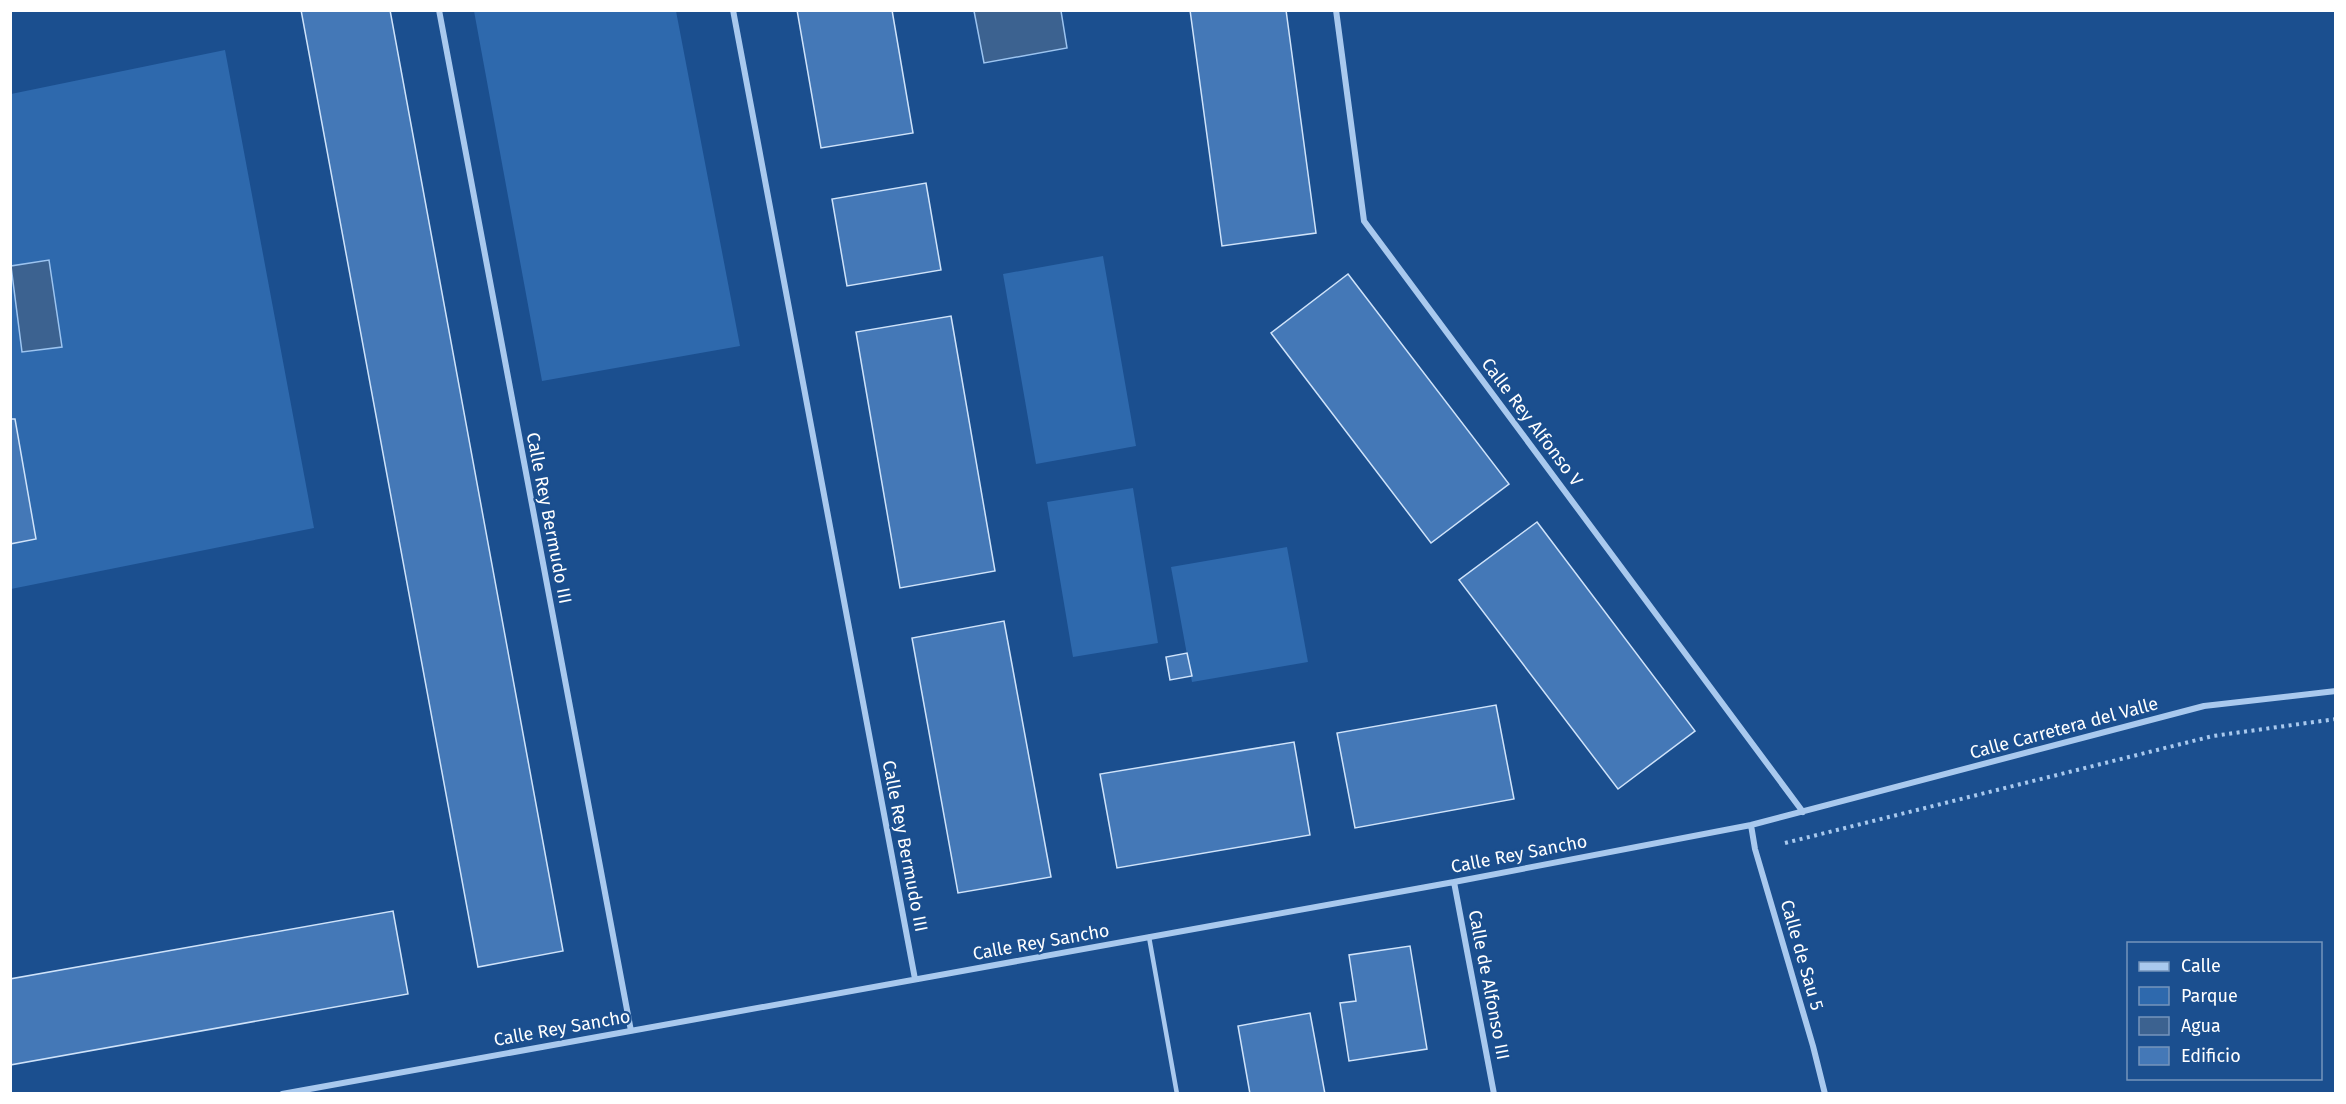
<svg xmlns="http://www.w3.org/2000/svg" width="2346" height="1104" font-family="'Fira Sans',sans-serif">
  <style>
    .green { fill: #2e69ad }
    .water { fill: #3c6290; stroke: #9cc4f0; stroke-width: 1.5 }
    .building { fill: #4478b7; stroke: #cfe3fa; stroke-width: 1.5 }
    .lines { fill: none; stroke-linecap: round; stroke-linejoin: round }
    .path { stroke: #a9c9ee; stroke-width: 4; stroke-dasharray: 3 4.5; stroke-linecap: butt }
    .lane { stroke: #a9c9ee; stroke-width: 4.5 }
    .street { stroke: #a9c9ee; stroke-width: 6 }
    .labels { text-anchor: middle; stroke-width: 4.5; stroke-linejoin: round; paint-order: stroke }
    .street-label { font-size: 18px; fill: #fff; stroke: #1b4f8f }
  </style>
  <rect width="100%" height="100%" fill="#1b4f8f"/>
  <path class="green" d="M474 11H676L740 346 542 381Z
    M225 50 314 528 11 589V544L36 539 15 419H11V94Z
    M1103 256 1136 446 1036 464 1003 274Z
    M1133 488 1158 643 1073 657 1047 502Z
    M1287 547 1308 662 1192 682 1171 567Z"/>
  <path class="water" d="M974 11H1061L1067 48 984 63Z
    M49 260 62 347 22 352 11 266Z"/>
  <path class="building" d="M301 10H390L563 951 478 967Z
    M797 10H892L913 133 821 148Z
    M1190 10H1286L1316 233 1222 246Z
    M926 183 941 270 847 286 832 199Z
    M1348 274 1509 484 1431 543 1271 333Z
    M951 316 995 571 900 588 856 332Z
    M10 419H15L36 539 10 544Z
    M1537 522 1695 731 1618 789 1459 580Z
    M1004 621 1051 877 958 893 912 638Z
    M1187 653 1192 676 1170 680 1166 657Z
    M1496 705 1514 799 1355 828 1337 733Z
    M1294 742 1310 835 1117 868 1100 774Z
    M393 911 408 994 10 1065V979Z
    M1410 946 1427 1049 1349 1061 1340 1003 1356 1001 1349 955Z
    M1310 1013 1325 1094H1250L1238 1026Z"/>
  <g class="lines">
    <path class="path" d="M1785 843 2213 736 2336 719"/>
    <path class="lane" d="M1149 937 1177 1094"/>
    <path class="street" d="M439 10 631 1031
      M733 10 915 979
      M1336 10 1364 221 1803 812
      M1751 825 1755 849 1813 1046 1825 1094
      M1454 882 1494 1094
      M282 1094 1454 882 1751 825 2204 706 2336 691"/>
  </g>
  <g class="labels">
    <g class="street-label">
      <text transform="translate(1532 422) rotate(53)" y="6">Calle Rey Alfonso V</text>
      <text transform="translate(549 518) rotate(79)" y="6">Calle Rey Bermudo III</text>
      <text transform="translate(2064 728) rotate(-15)" y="6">Calle Carretera del Valle</text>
      <text transform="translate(905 846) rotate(79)" y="6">Calle Rey Bermudo III</text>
      <text transform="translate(1519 854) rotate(-11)" y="6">Calle Rey Sancho</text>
      <text transform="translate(1041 942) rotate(-10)" y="6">Calle Rey Sancho</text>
      <text transform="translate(1802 955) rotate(74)" y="6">Calle de Sau 5</text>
      <text transform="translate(1489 985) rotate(79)" y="6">Calle de Alfonso III</text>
      <text transform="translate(562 1028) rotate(-10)" y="6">Calle Rey Sancho</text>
    </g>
  </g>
  <rect width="2346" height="1104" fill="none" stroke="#ffffff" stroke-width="24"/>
  <rect x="2127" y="942" width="195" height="138" fill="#1b4f8f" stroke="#7695bc" stroke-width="1.5"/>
  <rect x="2139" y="962" width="30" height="9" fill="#a9c9ee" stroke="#7695bc" stroke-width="1.5"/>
  <text x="2181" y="972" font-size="18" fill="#ffffff">Calle</text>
  <rect x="2139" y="987" width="30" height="18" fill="#2e69ad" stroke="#7695bc" stroke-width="1.5"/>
  <text x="2181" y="1002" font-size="18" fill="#ffffff">Parque</text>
  <rect x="2139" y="1017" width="30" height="18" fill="#3c6290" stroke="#7695bc" stroke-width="1.5"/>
  <text x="2181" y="1032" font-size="18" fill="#ffffff">Agua</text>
  <rect x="2139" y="1047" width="30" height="18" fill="#4478b7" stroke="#7695bc" stroke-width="1.5"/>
  <text x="2181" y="1062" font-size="18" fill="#ffffff">Edificio</text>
</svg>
